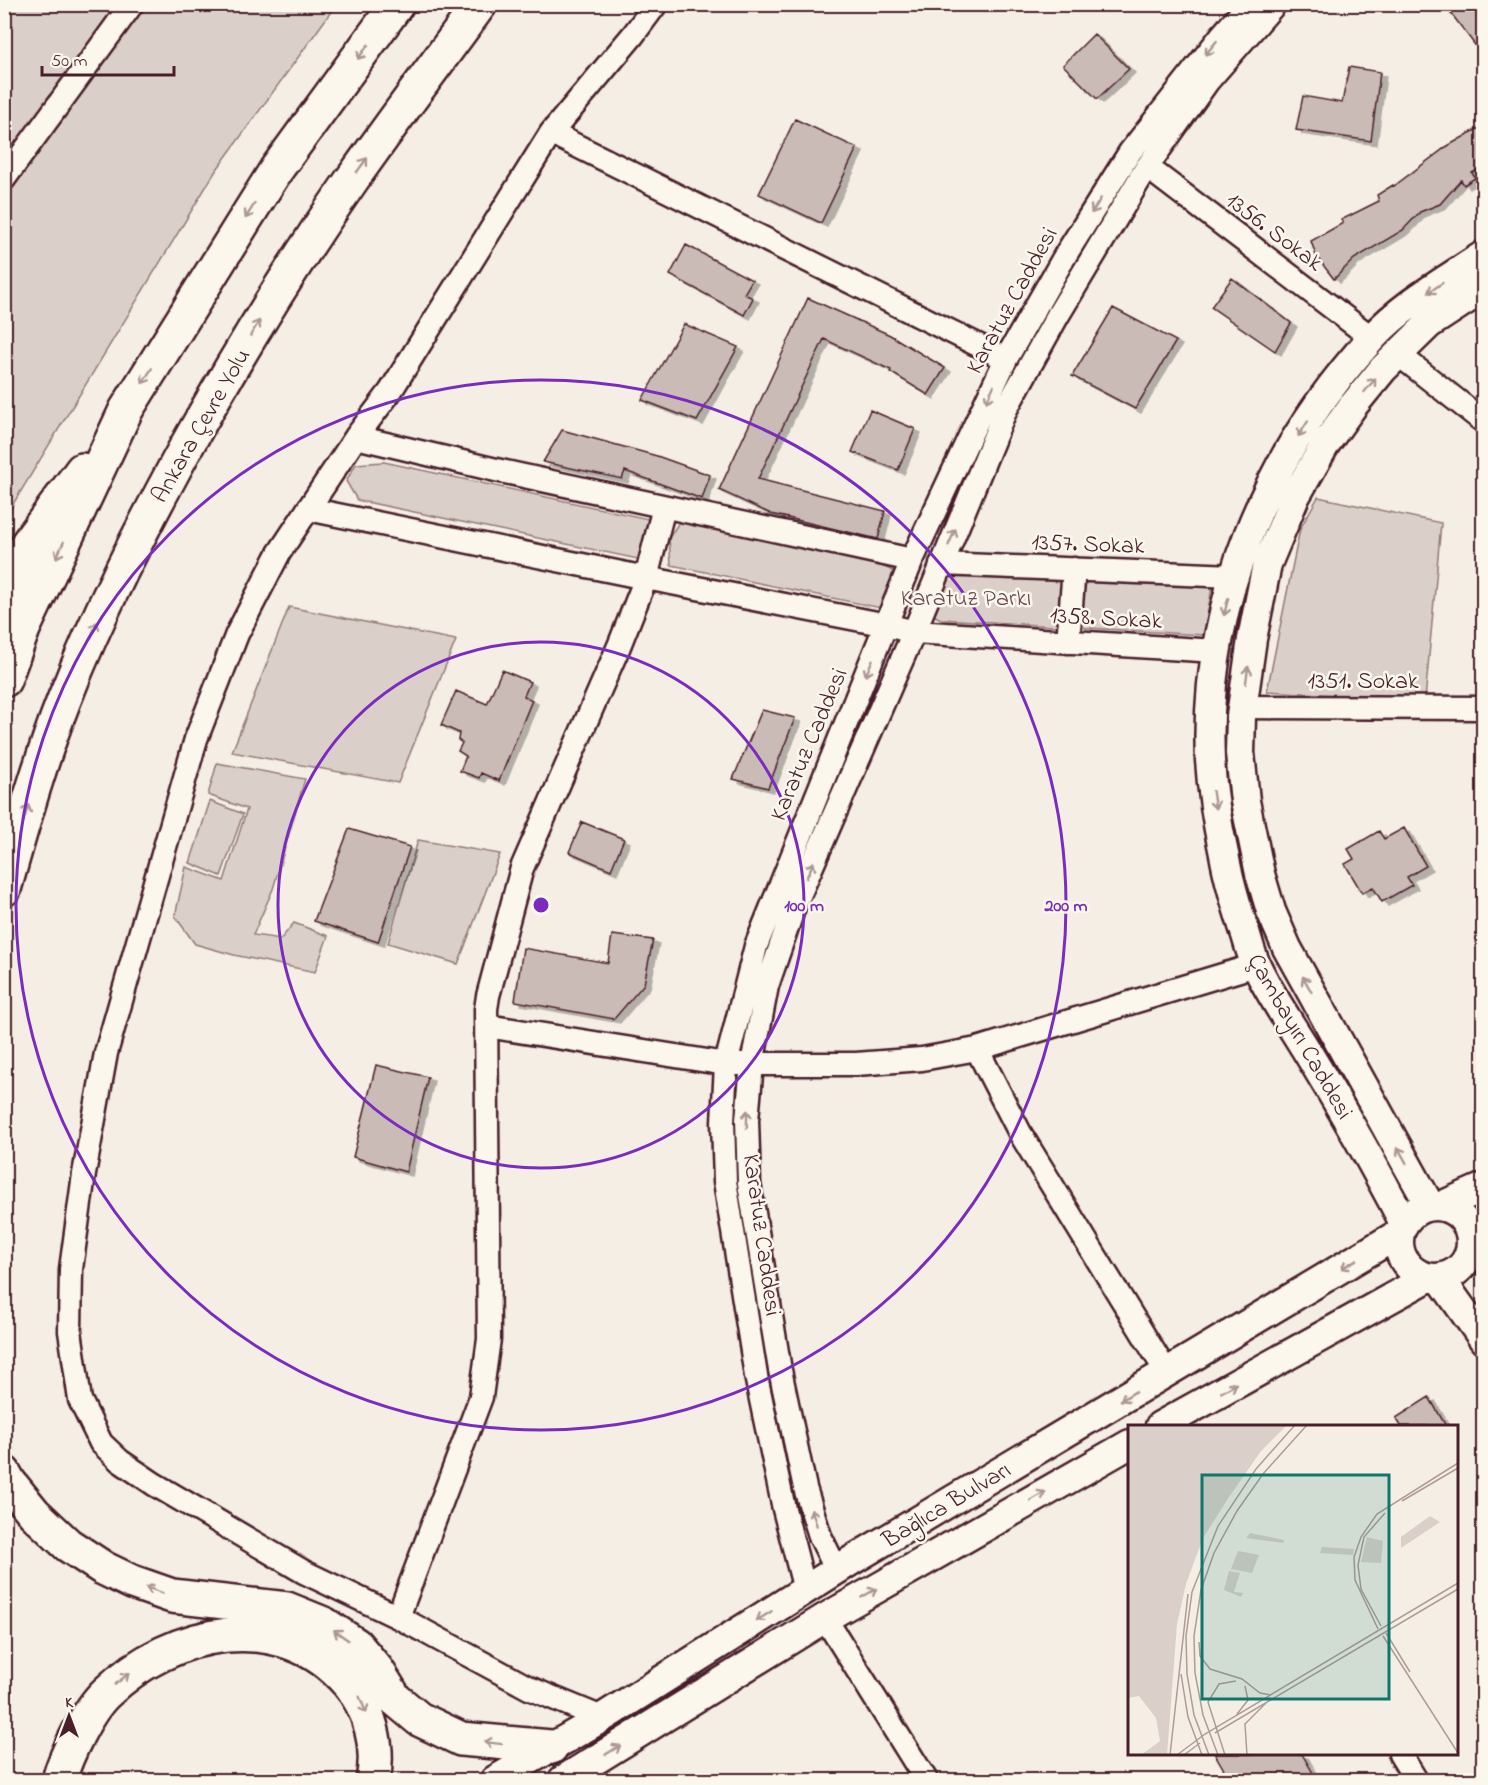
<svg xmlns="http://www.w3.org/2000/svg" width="1488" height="1785" font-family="'Indie Flower',sans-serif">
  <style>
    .green { fill: #dbd0c9; stroke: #92787a; stroke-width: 1.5 }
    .building { fill: #cabbb6; stroke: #4a1f2b; stroke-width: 1.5; filter: url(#shadow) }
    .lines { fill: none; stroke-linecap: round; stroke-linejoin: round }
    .minor-casing { stroke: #4a1f2b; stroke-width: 27 }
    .major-casing { stroke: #4a1f2b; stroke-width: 33 }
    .highway-casing { stroke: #4a1f2b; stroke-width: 38 }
    .minor { stroke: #fbf7ec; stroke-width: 22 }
    .major { stroke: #fbf7ec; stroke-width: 28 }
    .highway { stroke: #fbf7ec; stroke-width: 33 }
    .oneway { stroke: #ab9695 }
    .ring { fill: none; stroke: #7b2cbf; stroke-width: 3 }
    .labels { text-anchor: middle; stroke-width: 5; stroke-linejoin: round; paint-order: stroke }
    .street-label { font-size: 24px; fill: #4a1f2b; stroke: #fbf7ec }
    .park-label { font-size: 24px; fill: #6e4b52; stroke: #fbf7ec }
    .inset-road { fill: none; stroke: #b09b9a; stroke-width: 1.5 }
    .view { fill: #0f766e; fill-opacity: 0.15; stroke: #0f766e; stroke-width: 3 }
    .inset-edge { fill: none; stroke: #4a1f2b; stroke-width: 3 }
    .centre { fill: #7b2cbf; stroke: #fbf7ec; stroke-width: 3 }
    .ring-label { font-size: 18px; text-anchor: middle; font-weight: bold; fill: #7b2cbf; stroke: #fbf7ec; stroke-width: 5; stroke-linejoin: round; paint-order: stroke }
  </style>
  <defs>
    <filter id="shadow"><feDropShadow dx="6" dy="4" stdDeviation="0" flood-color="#0004"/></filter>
  </defs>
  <rect width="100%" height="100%" fill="#f4eee4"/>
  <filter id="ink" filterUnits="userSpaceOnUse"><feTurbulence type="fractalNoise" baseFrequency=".0167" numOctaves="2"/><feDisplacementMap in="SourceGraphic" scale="12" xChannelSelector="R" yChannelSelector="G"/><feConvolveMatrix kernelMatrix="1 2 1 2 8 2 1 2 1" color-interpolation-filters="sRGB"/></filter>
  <g filter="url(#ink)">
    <path class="green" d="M5 5H336L215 172 13 504 5 527Z
      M384 462 653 520 650 544 638 559 357 500 346 481 356 464Z
      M1318 497 1441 523 1425 700 1267 691 1300 529Z
      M679 522 871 561 895 572 881 608 671 565 669 538Z
      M956 572 1212 587 1204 635 941 619 929 613 942 576Z
      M289 607 456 640 398 783 232 752Z
      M217 763 305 779 273 889 253 935 281 939 294 923 328 936 315 972 234 955 195 944 175 916 186 867 224 881 247 809 208 795Z
      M210 801 243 814 221 876 190 863Z
      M418 840 500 854 458 964 388 943Z"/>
    <path class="building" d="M1444 4H1484V57Z
      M1094 34 1129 69 1097 99 1063 65Z
      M1349 67 1380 72 1371 141 1296 130 1303 96 1342 103Z
      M795 119 857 148 821 223 759 194Z
      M1484 125V166L1472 173 1475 178 1464 185 1461 180 1440 204 1420 212 1403 230 1354 259 1334 279 1316 256 1311 241 1343 223 1341 220 1379 201 1377 195 1393 185 1394 186 1446 147Z
      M686 245 752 280 744 294 753 298 744 315 670 275Z
      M1232 278 1291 323 1275 351 1211 307Z
      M808 298 890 335 945 368 928 395 890 372 891 370 824 339 758 479 885 511 878 539 771 514 719 490Z
      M1113 308 1176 341 1135 409 1072 376Z
      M684 324 738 347 697 421 642 400Z
      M870 410 915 429 898 470 852 452Z
      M562 430 657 456 710 475 702 499 625 471 622 479 543 462Z
      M502 670 530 682 524 696 532 700 499 781 481 773 479 778 460 771 466 756 458 751 462 743 458 740 459 733 441 725 456 691 487 704Z
      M762 710 795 718 768 788 733 779Z
      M582 822 624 839 611 870 569 852Z
      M1404 828 1426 866 1407 877 1412 885 1382 902 1373 887 1362 893 1345 864 1354 859 1348 849 1379 831 1384 839Z
      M349 829 410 847 378 942 314 921Z
      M612 935 653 940 644 984 614 1019 515 1001 523 948 608 963Z
      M376 1065 428 1077 406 1172 353 1157Z
      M1429 1397 1446 1426H1401L1396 1418Z
      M1215 1754H1302L1317 1780H1230Z"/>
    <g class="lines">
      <defs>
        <path id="minor" d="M551 133 1006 359
          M1147 167 1372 338
          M4 179 132 4
          M1398 354 1484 422
          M356 437 496 470 912 560
          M308 509 646 578 664 507
          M941 564 1234 576
          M1068 642 1074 569
          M1242 707 1484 708
          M487 1026 726 1064H856L922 1059 977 1049 1256 965
          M977 1049 1020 1133 1167 1373
          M837 1571 820 1536 805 1488 780 1370 749 1183 747 1120 752 1064 767 986 794 907 914 632 1006 409 1058 315 1147 167 1208 81 1275 4
          M805 1590 784 1509 756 1376 725 1181 723 1122 726 1064 756 946 912 560 1006 359 1066 254 1130 152 1221 36 1249 4
          M398 1617 481 1397 489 1339 486 1009 488 996 522 868 619 646 646 578 887 625 914 632 1216 651
          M825 1618 926 1780
          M602 1718 529 1688 398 1617 304 1572 154 1484 120 1461 101 1443 80 1400 70 1331 71 1269 84 1174 106 1053 196 739 237 634 279 553 356 437 390 392 551 133 633 35 656 4
          M1400 1754 1416 1780"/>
        <path id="major" d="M1399 1242a36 36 0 1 1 72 0a36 36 0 1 1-72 0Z
          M1430 1206 1287 948 1271 911 1260 874 1245 801 1240 753 1241 716 1252 639 1267 564 1295 497 1326 443 1352 407 1383 369 1429 324 1484 288
          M1441 1206 1484 1187
          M1404 1223C1374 1165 1342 1109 1308 1053 1291 1025 1271 996 1257 967 1252 957 1249 945 1246 935 1237 908 1229 882 1224 854 1217 823 1212 792 1210 760 1203 604 1267 452 1372 338 1403 304 1445 281 1484 255
          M1440 1278 1484 1340
          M1160 1426 1427 1278
          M495 1780 602 1718 854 1559 1400 1233
          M563 1780 825 1618 1130 1444"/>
        <path id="highway" d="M4 596 28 543 82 470
          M4 680 23 629 126 410 276 170 397 4
          M4 889C22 826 40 761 64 700 98 613 141 530 185 449 236 357 291 267 351 181 393 121 437 63 480 4
          M4 1473 9 1482 34 1513 68 1545 103 1568 132 1582 172 1596 287 1609 324 1624 356 1645 377 1670 395 1699 419 1719 461 1739 551 1747
          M59 1780C66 1755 87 1711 106 1693 172 1629 282 1606 348 1683 370 1708 380 1747 373 1780"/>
      </defs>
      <use href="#minor" class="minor-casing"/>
      <use href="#major" class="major-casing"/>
      <use href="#highway" class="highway-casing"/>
      <use href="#minor" class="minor"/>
      <use href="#major" class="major"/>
      <use href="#highway" class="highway"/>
    </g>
    <defs><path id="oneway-shaft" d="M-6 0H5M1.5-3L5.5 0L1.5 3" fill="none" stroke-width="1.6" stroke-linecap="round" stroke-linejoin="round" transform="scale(1.5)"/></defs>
    <g class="oneway">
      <use href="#oneway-shaft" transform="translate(1211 48) rotate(129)"/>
      <use href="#oneway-shaft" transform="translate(363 52) rotate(126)"/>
      <use href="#oneway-shaft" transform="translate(362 165) rotate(-54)"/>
      <use href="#oneway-shaft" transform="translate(1096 206) rotate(122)"/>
      <use href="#oneway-shaft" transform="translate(250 211) rotate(122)"/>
      <use href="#oneway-shaft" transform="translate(1435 288) rotate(146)"/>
      <use href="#oneway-shaft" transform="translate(255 328) rotate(-59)"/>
      <use href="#oneway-shaft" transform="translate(147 376) rotate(122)"/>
      <use href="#oneway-shaft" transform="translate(1370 385) rotate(-51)"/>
      <use href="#oneway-shaft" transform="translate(990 394) rotate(115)"/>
      <use href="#oneway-shaft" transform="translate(1303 429) rotate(123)"/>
      <use href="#oneway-shaft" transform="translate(952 537) rotate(-67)"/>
      <use href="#oneway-shaft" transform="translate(60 550) rotate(115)"/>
      <use href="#oneway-shaft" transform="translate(1226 607) rotate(104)"/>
      <use href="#oneway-shaft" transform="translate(94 630) rotate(-67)"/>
      <use href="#oneway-shaft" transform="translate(869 668) rotate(113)"/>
      <use href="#oneway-shaft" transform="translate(1247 675) rotate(-82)"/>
      <use href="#oneway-shaft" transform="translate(1214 800) rotate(81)"/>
      <use href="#oneway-shaft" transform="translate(26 813) rotate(-74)"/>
      <use href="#oneway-shaft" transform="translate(810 870) rotate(-66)"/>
      <use href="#oneway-shaft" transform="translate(1307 984) rotate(-119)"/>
      <use href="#oneway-shaft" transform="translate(747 1119) rotate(-88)"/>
      <use href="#oneway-shaft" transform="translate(1402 1155) rotate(-119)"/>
      <use href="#oneway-shaft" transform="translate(1349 1264) rotate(149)"/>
      <use href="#oneway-shaft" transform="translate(1229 1388) rotate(-29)"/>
      <use href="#oneway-shaft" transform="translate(1128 1396) rotate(149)"/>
      <use href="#oneway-shaft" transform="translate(1038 1496) rotate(-30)"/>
      <use href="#oneway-shaft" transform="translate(814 1517) rotate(-108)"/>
      <use href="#oneway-shaft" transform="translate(154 1590) rotate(-160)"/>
      <use href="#oneway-shaft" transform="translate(869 1593) rotate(-30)"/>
      <use href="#oneway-shaft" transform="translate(764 1616) rotate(148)"/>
      <use href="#oneway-shaft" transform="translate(341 1635) rotate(-145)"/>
      <use href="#oneway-shaft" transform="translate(122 1679) rotate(-39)"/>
      <use href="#oneway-shaft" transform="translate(363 1705) rotate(68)"/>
      <use href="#oneway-shaft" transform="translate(493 1743) rotate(-173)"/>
      <use href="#oneway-shaft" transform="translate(613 1750) rotate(-32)"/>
    </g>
  </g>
  <g class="ring">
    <circle cx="541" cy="905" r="263"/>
    <circle cx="541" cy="905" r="525"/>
  </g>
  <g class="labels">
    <g class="street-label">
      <text transform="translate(1275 231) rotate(37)" y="8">1356. Sokak</text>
      <text transform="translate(1011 300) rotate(-61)" y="8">Karatuz Caddesi</text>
      <text transform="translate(200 425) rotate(-60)" y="8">Ankara Çevre Yolu</text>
      <text transform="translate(1088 543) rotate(2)" y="8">1357. Sokak</text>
      <text transform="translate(1106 617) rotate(3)" y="8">1358. Sokak</text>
      <text x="1363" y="688">1351. Sokak</text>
      <text transform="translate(808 744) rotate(-67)" y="8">Karatuz Caddesi</text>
      <text transform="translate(1301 1036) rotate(60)" y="8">Çambayırı Caddesi</text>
      <text transform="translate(763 1235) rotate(82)" y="8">Karatuz Caddesi</text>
      <text transform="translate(946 1504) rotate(-31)" y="8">Bağlıca Bulvarı</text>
    </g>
    <g class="park-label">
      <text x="966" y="605">Karatuz Parkı</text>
    </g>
  </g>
  <g transform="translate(1128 1425)">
    <rect width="330" height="330" fill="#f4eee4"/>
    <path d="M0 0H159L133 26 101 72 75 113 58 159 49 199 39 330H13L32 316 28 293 11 271 0 273ZM302 91 312 97 273 123V112ZM122 108 156 115 155 118 118 113ZM239 112 255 116 253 138 233 137ZM194 122 226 124 225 130 192 128ZM110 126 131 130 124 148 103 144ZM101 146 112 148 106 167 115 168 113 172 96 165Z" fill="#dbd0c9"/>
    <path class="inset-road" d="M274 76 330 43M253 201 233 164 230 140 236 112 257 88M250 204 227 155 226 132 233 112 249 89 330 38M258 208 282 247M255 211 330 328M71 217 72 231 82 244 114 254 132 268 143 270M53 249 60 292 74 330M109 289 120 275 117 261M87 308 330 164M42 330 60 169M49 330 77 309 330 158M56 330 72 318M81 330 66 290 59 249 58 211 64 167 90 101 128 44 167 0M90 330 75 290 67 248 66 211 73 165 86 128 109 86 135 49 179 0M97 330 80 277 91 259 108 256M119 330 117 299 138 278"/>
    <path class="view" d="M74 50H261V274H74Z"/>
    <rect width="330" height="330" class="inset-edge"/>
  </g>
  <circle cx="541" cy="905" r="9" class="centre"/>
  <g class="ring-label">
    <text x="804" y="911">100 m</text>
    <text x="1066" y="911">200 m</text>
  </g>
  <rect width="1488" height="1785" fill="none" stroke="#fbf7ec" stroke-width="24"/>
  <rect x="12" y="12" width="1464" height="1761" fill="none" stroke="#4a1f2b" stroke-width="2" filter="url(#ink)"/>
  <g transform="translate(69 1716)" stroke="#fbf7ec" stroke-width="4.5" paint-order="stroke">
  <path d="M0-4.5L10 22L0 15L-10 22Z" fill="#4a1f2b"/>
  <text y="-9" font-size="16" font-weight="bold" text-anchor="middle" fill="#4a1f2b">K</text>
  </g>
  <path d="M42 66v9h132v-9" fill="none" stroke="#4a1f2b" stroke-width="3"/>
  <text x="51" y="66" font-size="18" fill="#4a1f2b" stroke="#fbf7ec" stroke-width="4.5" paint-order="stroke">50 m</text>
</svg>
